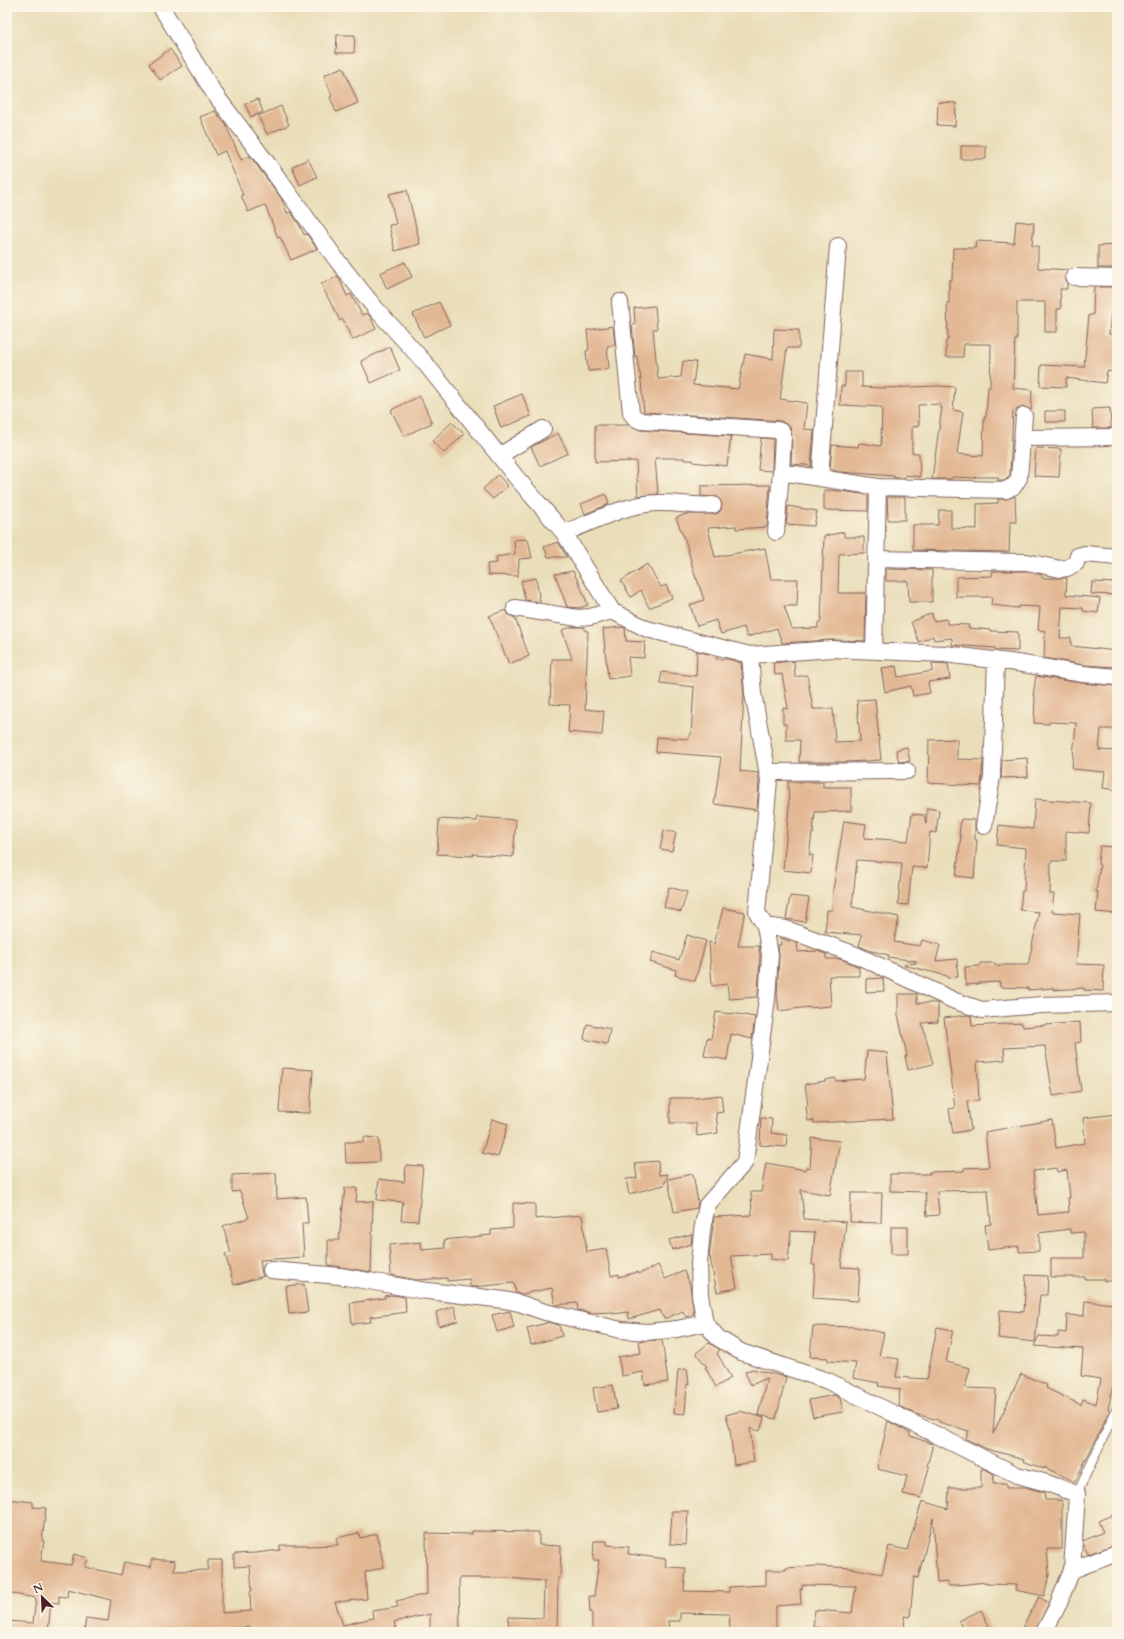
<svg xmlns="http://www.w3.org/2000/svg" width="1124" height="1639" font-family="Cardo,serif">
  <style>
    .building { fill: #e3b995; fill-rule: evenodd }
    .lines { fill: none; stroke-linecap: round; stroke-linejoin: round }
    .service-casing { stroke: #82625d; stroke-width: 10 }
    .minor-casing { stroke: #82625d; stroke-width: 18 }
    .service { stroke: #fff; stroke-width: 8 }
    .minor { stroke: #fff; stroke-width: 16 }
  </style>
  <rect width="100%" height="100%" fill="#fcf5e5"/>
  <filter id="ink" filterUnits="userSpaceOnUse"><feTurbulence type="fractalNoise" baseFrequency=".025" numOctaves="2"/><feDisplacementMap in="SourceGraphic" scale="8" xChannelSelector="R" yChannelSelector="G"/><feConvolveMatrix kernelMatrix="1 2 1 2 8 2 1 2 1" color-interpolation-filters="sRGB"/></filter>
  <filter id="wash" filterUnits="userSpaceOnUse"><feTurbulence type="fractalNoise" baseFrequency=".012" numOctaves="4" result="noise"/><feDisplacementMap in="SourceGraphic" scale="16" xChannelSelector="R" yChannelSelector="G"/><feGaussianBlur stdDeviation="0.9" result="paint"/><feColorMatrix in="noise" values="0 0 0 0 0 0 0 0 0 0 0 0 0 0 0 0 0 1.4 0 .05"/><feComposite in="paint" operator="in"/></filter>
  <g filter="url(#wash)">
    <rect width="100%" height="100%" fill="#eadeba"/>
    <g id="blocks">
      <path class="building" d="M337 35H355L354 53H336Z
        M170 49 182 66 160 80 149 64Z
        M343 67 358 103 336 112 330 97 332 96 324 75Z
        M258 99 263 112 251 117 245 104Z
        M938 102 956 103 955 126 937 125Z
        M281 106 289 125 267 134 258 116Z
        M215 111 226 125 241 160 250 156 281 198 287 213 291 212 300 226 304 235 307 234 317 249 291 260 280 237 278 238 265 205 248 212 241 195H243L225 151 216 155 200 117Z
        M961 146H986V159H961Z
        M308 159 317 177 300 185 292 167Z
        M407 190 420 244 395 251 389 225 396 224 389 194Z
        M1016 221 1034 223 1032 246H1038V268L1068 270 1065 276 1067 284V289H1060L1061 309H1057V332H1045V302H1017V340H1015L1013 388 1032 390 1031 410 1024 407 1013 411 1010 475 1007 479 1004 480H998V477H976L975 478 952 477 951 479H932L942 407H940L941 404 918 405 919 426 912 427V453H919L920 477 905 475V478H894V476L840 472 830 469 832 445 858 447 859 443 881 446 882 407 840 405 841 386H845V372H862V387L884 388 938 386 955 387 953 410 963 412 957 454 983 456 984 417H986L988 387H990L991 344H964L963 357H946V340H948L947 303H949V280H952L953 248H975L976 241 1014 243Z
        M1116 245 1117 268H1098V246Z
        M405 262 412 277 387 289 380 273Z
        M338 276 347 296 351 294 362 315 367 313 371 318 376 329 352 340 343 319 340 321 321 284Z
        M1094 287H1117V312H1111L1109 334 1117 335V372L1107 371 1105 383 1066 378V387L1040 386 1041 365 1084 367 1089 315H1093Z
        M439 302 450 325 424 337 413 314Z
        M655 306 657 329H653L658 379 681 377 683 361 696 362 693 385 738 389 745 354 773 359 774 329 799 330V348H787L780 399 807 403 804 429 814 430 811 467 807 465 791 464 792 438 791 430 789 426 781 421 644 412 640 372 639 373 637 356 635 357 632 325 635 324 634 308Z
        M613 326 615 345 607 346 609 369 588 371 586 351 589 350 587 330Z
        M390 347 400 370 371 383 361 361Z
        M522 394 531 416 501 428 493 406Z
        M420 396 432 423 404 436 391 410Z
        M1110 408 1111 428H1093L1092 409Z
        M1045 411H1065V422H1045Z
        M452 422 464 434 444 453 432 441Z
        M595 425H629L640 430 731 436 727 466 693 462V460H684V458H655L658 494 638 496 636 461 595 462Z
        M558 433 568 453 540 466 531 447Z
        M761 438 773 439 772 471 758 470Z
        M1036 448 1061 449 1059 477 1034 476Z
        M498 475 508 486 493 499 483 489Z
        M770 485 767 527 736 529V526L708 528 715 557 765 548 771 579H798L797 606H784L792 629 818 628V622H821L824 536 844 532V537H864V553L839 554 838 593H866L865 641 831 640 782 643 777 628 747 637 744 627 721 634 716 620 697 626 690 605 704 600 697 579H696L686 543 676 518 686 514H714L718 513 721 510 722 504 718 497 701 496V486Z
        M824 490 841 491 868 495V511L824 510Z
        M606 494 609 504 585 514 581 504Z
        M1015 496 1016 522H1010L1009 552 913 550V525H938L939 510H951V528L977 529V504L998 503V499H1006Z
        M887 497H905V520H888Z
        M788 506 817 511 814 526 786 524Z
        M528 539 532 558 519 559 518 576 488 575 487 564 497 563 496 557 515 554 514 540Z
        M558 542 567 557H548L544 547Z
        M647 564 661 587 666 585 672 598 649 608 641 590 631 597 621 581Z
        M886 569 932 570V602H909L908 581H886Z
        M573 571 576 578H577L588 605 580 608 567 607 555 574Z
        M993 571H1026L1042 575V578H1067L1066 595 1100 598 1098 613 1083 611V608L1062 607 1060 638H1071V646L1117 651V667L1084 665 1044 658 1045 631 1038 630 1040 607 1019 606 1018 608 991 605 992 597H956V577L992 576Z
        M536 578 540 602H539L525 600 521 581Z
        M1092 582 1117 583V595L1091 594Z
        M506 610 509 615 515 618 529 656 509 664 489 616Z
        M932 613 933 621 947 619V624L969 625 968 628 991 630V631L1018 632V651L995 650V648L952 645V638L934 640 933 636 919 642 911 622Z
        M572 627H584L586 631H588L585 709 604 711 602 735 568 732 570 705 550 704 552 659H572L562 630Z
        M623 627 625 628 626 641 645 642 644 658 628 657 630 676 608 679 603 629Z
        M697 651 716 656V659H728L741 663 744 694 740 771 758 773 759 780 757 810 714 804 721 757 656 752 657 737 689 739V735H691L694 687 660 683 662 672 696 676Z
        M794 661 795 677 807 675 813 709H833L835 742 860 741 857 700 875 699 881 760 848 762H799L800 740H786V724H783V708L788 709 782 674 775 675 773 663Z
        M932 663 948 664 950 679 928 682 930 693 913 696 911 686 885 692 881 668 896 666 898 677 933 671Z
        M1036 676 1082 683 1117 686V729H1101L1099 750 1117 751V790L1103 788 1105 772 1072 769 1076 723 1049 722V724L1034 723 1035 696H1033Z
        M957 739V759L983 760 981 786 928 783 929 740Z
        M907 747 910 761 899 762 896 750Z
        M1027 758 1028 777 1001 778 1002 760Z
        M788 782H823V787H851V811L815 812 813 834 812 833 809 855H813L811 873 783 870 789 807Z
        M1035 799 1091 803 1089 833 1066 831V861H1051L1050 894H1054L1052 912 1080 914 1076 964 1104 965 1103 991 1084 990V988L1053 990V988L1028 990V988L1000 987V982L979 983V984L966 985 965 967 980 966V963H995V965H1028L1039 912 1020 910 1022 891H1024L1026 848 997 845 999 825 1033 829Z
        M927 808 939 810 936 833 930 832 927 868 912 867 908 905 898 904 902 863 857 860 852 907 899 917 894 942 920 946 922 940 940 945 936 961 957 959 958 977 947 978V976L904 965V964L916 963V961L888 957 889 955 871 951 859 946 862 935 825 932 827 910H832L833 890 844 821 866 824 864 838 908 841 912 814 924 815 926 824Z
        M477 817 516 820 513 857 473 854V856L437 854 439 819 477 821Z
        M961 819 975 820V840H977L974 878 956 876 961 836 959 835Z
        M664 830 676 833 672 851 660 849Z
        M1100 846 1117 847V914L1096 912 1098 892H1096L1100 865 1098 864Z
        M669 887 687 892 681 912 664 907Z
        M790 896 809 898 805 922 786 919Z
        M723 908 745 912 738 946H759L760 955 758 997 729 999 727 984 712 986 709 942 714 944Z
        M687 935 706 941 695 981 675 975 676 970 650 962 653 952 679 960Z
        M780 938 797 943 798 952 817 951 826 954V959H841L859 967V976H829L831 1006 809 1008V1007L779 1011 777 995 779 956 778 945H781Z
        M883 978 884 991 866 992V979Z
        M898 994H917V1003H938V1022L922 1023 933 1064 908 1070 905 1056H907L898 1015Z
        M716 1012 732 1014V1013L755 1017 752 1039 731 1034 727 1060 704 1056 707 1038 711 1039Z
        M968 1015 971 1016 972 1026 1022 1023 1023 1027 1080 1022 1081 1042 1075 1043 1081 1091 1053 1096 1045 1046 1004 1048 1005 1060 977 1062 979 1100 967 1101 971 1130 953 1133 949 1109 955 1108 944 1018Z
        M587 1024 610 1029 607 1044 584 1039Z
        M867 1051 887 1053 893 1119 813 1123 814 1120 808 1121 806 1106H808L805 1084 825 1081V1080L835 1078 836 1081 864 1079Z
        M282 1068 313 1070 310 1113 279 1112Z
        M721 1095 723 1112 716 1113 718 1133 697 1136 696 1123H670V1098H697Z
        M1117 1114V1281H1104V1279H1085V1277H1051V1258H1084V1232L1070 1233V1229L1039 1233V1251L1019 1252V1246L988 1250 985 1225 991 1224 988 1190 937 1191 939 1215 927 1216 925 1192 890 1191V1174H930L929 1172 964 1171V1168L989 1167 985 1132 1052 1120 1056 1148 1085 1143 1083 1118ZM1056 1168 1057 1172 1067 1170 1070 1198H1068L1069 1212 1038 1215 1033 1171Z
        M761 1118 772 1119 771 1133 787 1135 786 1147 760 1145Z
        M492 1119 508 1124 498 1157 482 1153Z
        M364 1137 379 1138V1162L346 1163 345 1142H364Z
        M812 1138 840 1141 830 1195 801 1190 804 1219 846 1222 841 1267 860 1268 858 1301 813 1298 815 1265H812L815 1232 791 1231 788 1261 771 1259V1254L731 1256 737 1288 717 1292 710 1257H709L714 1217 752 1215 751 1192H761L766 1163 805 1170 806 1167 810 1168Z
        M658 1161 659 1175 668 1174 664 1185 629 1194 626 1179 637 1178 635 1163Z
        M406 1165 423 1166 418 1221 401 1220 403 1202 377 1200 379 1179 404 1182Z
        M276 1173 277 1199 306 1197 308 1223H302L304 1257 260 1260 262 1274 264 1276 234 1285 225 1254 231 1253 223 1226 249 1218 240 1191 232 1192V1175Z
        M693 1174 698 1202 697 1208 674 1212 668 1179Z
        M345 1188H357L356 1202 373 1201 371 1272 328 1265V1240H339Z
        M851 1193H882L881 1223 850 1222Z
        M513 1203 535 1204V1219L582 1215 587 1252 606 1249 611 1276 619 1274V1277L638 1272 639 1274 658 1265 665 1279 684 1271 690 1285 694 1314 686 1317 683 1311 664 1319 660 1310 629 1319 628 1312 613 1314V1312L592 1313 578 1310 577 1303 555 1305 552 1288 522 1294 516 1293 514 1283 473 1287 470 1286 469 1279 447 1281V1278L417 1280 391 1275 389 1245 421 1242 422 1250 445 1248 444 1240 491 1235V1230L513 1228Z
        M891 1227H908V1254H891Z
        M692 1234 691 1244 672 1250 669 1240Z
        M1026 1275 1048 1276 1047 1295H1040L1035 1342 998 1338 1000 1310 1024 1312Z
        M304 1284 308 1312 289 1314 286 1286Z
        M392 1295 405 1297 406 1312 370 1317 371 1322 352 1324 350 1303 385 1298 384 1296Z
        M1085 1301 1114 1304 1113 1324H1117V1375H1115L1108 1409 1110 1410 1075 1482 1044 1467V1469L1023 1461 1024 1459 987 1449 966 1439 969 1431 939 1422V1420L915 1414 899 1406 900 1389 878 1386 879 1383 853 1378 856 1363 828 1361V1358L810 1357 813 1326 856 1327 884 1333 879 1356 899 1359 896 1377 927 1379 937 1327 953 1330 946 1362 970 1368 965 1388 996 1389 993 1434 1021 1374 1047 1385 1046 1388 1081 1405 1083 1399 1096 1404 1101 1379 1081 1376 1083 1349 1034 1346 1039 1336 1058 1337V1332L1066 1333 1067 1315 1084 1316Z
        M454 1306 458 1321 439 1326 436 1312Z
        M510 1311 514 1327 497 1332 492 1315Z
        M547 1322 559 1325 562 1336 531 1345 527 1328 547 1323Z
        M662 1340 668 1382 645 1385 643 1372 622 1376 618 1357 641 1353 639 1341Z
        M709 1343 719 1349V1351L717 1353 731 1378 716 1387 705 1367H707L696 1353Z
        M687 1369 689 1384H687L685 1414 674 1413 678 1370Z
        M752 1369 786 1377 776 1419 758 1415 767 1378 751 1385 745 1372Z
        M613 1385 617 1409 597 1412 593 1388Z
        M835 1395 840 1398 843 1412 813 1417 809 1400Z
        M740 1411 764 1418 760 1431 750 1428 754 1462 734 1465 730 1429 726 1415Z
        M888 1421 910 1433V1436L933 1444 927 1466 929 1467 921 1498 903 1494 907 1476 877 1469Z
        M981 1469H985L994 1474 993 1484H1006V1488H1028L1044 1492 1045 1500H1062V1549H1047L1049 1574 1044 1596 1015 1590 1016 1585 986 1584V1582L948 1586V1582L937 1583 933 1518 918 1578 914 1577 910 1617 904 1616 905 1632H860L813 1627 815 1610 852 1613 856 1586 802 1585V1589H800L801 1604 776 1606V1632H730L729 1614 680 1613V1621H668L669 1632H592V1612H590L589 1596H594L599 1560H593L594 1541H607V1545L629 1547 628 1554 666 1559 665 1567 686 1568 684 1591 729 1592V1587L766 1585V1570H786V1568L817 1566 850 1568 882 1574 889 1546 907 1550 922 1501 948 1509 949 1488H981Z
        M7 1499 33 1502V1507L46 1508 42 1541H44L41 1561 71 1565 74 1554 88 1558 85 1567 121 1575 124 1562 151 1567 152 1559 175 1561 174 1571 208 1570V1560H222V1613L251 1611 250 1591H252L250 1566 234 1567V1554L256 1553 280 1550V1545H307V1546L338 1545 336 1538 359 1533 360 1538 377 1534 384 1567 365 1572 367 1599 335 1602 343 1625 373 1618 372 1611 398 1607 396 1601 427 1594 426 1533 472 1534V1531L539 1532V1545L561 1546 560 1578H558L557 1632H508L509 1617 543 1618 544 1581 507 1578H459L460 1632H430V1614L394 1622 397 1632H251V1627L219 1629V1632H187V1629H165V1632H84L86 1618 108 1621 111 1600 68 1589 67 1597 59 1596V1603L51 1602 48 1632H7V1621L33 1623 36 1598 7 1593Z
        M672 1511H688L686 1545 670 1544Z
        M1117 1513V1544L1088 1554 1083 1544V1541L1103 1532 1098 1521Z
        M1039 1597 1049 1603 1035 1632H1020Z
        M981 1610 992 1632H964L959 1621Z"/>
    </g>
  </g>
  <g filter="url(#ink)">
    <use href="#blocks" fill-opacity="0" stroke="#82625d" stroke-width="1"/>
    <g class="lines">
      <defs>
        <path id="service" d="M1077 1494 1117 1408"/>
        <path id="minor" d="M161 7 214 93 270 167 336 259 376 309 425 363 516 477 564 533 612 611 647 629 750 655 753 693 769 780 757 912 765 926 786 929 856 955 955 1001 982 1010 1042 1005 1117 1003
          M1074 277 1117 278
          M620 302 631 413 635 418 641 421 777 430 782 432 783 437 781 472 878 487
          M1022 438 1117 437
          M499 456 543 429
          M820 478 838 246
          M776 532 781 472
          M564 533C592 522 628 503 658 503 677 502 695 507 713 505
          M876 559 1027 562 1060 569 1067 568 1076 563 1078 556 1085 554 1117 557
          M515 608 578 618 590 617 612 611
          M874 651 878 487 1006 490 1014 486 1019 478 1024 416
          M750 655 832 649 945 654 1017 663 1083 674 1117 677
          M767 772 907 771
          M984 826 992 777 996 660
          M765 926 770 955 767 999 745 1162 707 1205 702 1231 699 1264 700 1295 705 1323 718 1338 741 1352 828 1381 1017 1475 1047 1483 1077 1494 1072 1570 1057 1607 1044 1632
          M271 1270 340 1276 420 1290 504 1300 519 1303 545 1312 621 1330 647 1332 677 1329 705 1323
          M1072 1570 1117 1553"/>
      </defs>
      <use href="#service" class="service-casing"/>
      <use href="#minor" class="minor-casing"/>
      <use href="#service" class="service"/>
      <use href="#minor" class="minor"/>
    </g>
  </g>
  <rect width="1124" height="1639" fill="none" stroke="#fcf5e5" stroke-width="24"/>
  <g transform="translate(42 1597) rotate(336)" stroke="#fcf5e5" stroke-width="3" paint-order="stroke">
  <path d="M0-3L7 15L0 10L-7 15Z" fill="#4a1f2b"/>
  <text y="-6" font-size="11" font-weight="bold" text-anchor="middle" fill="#4a1f2b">N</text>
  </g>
</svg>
